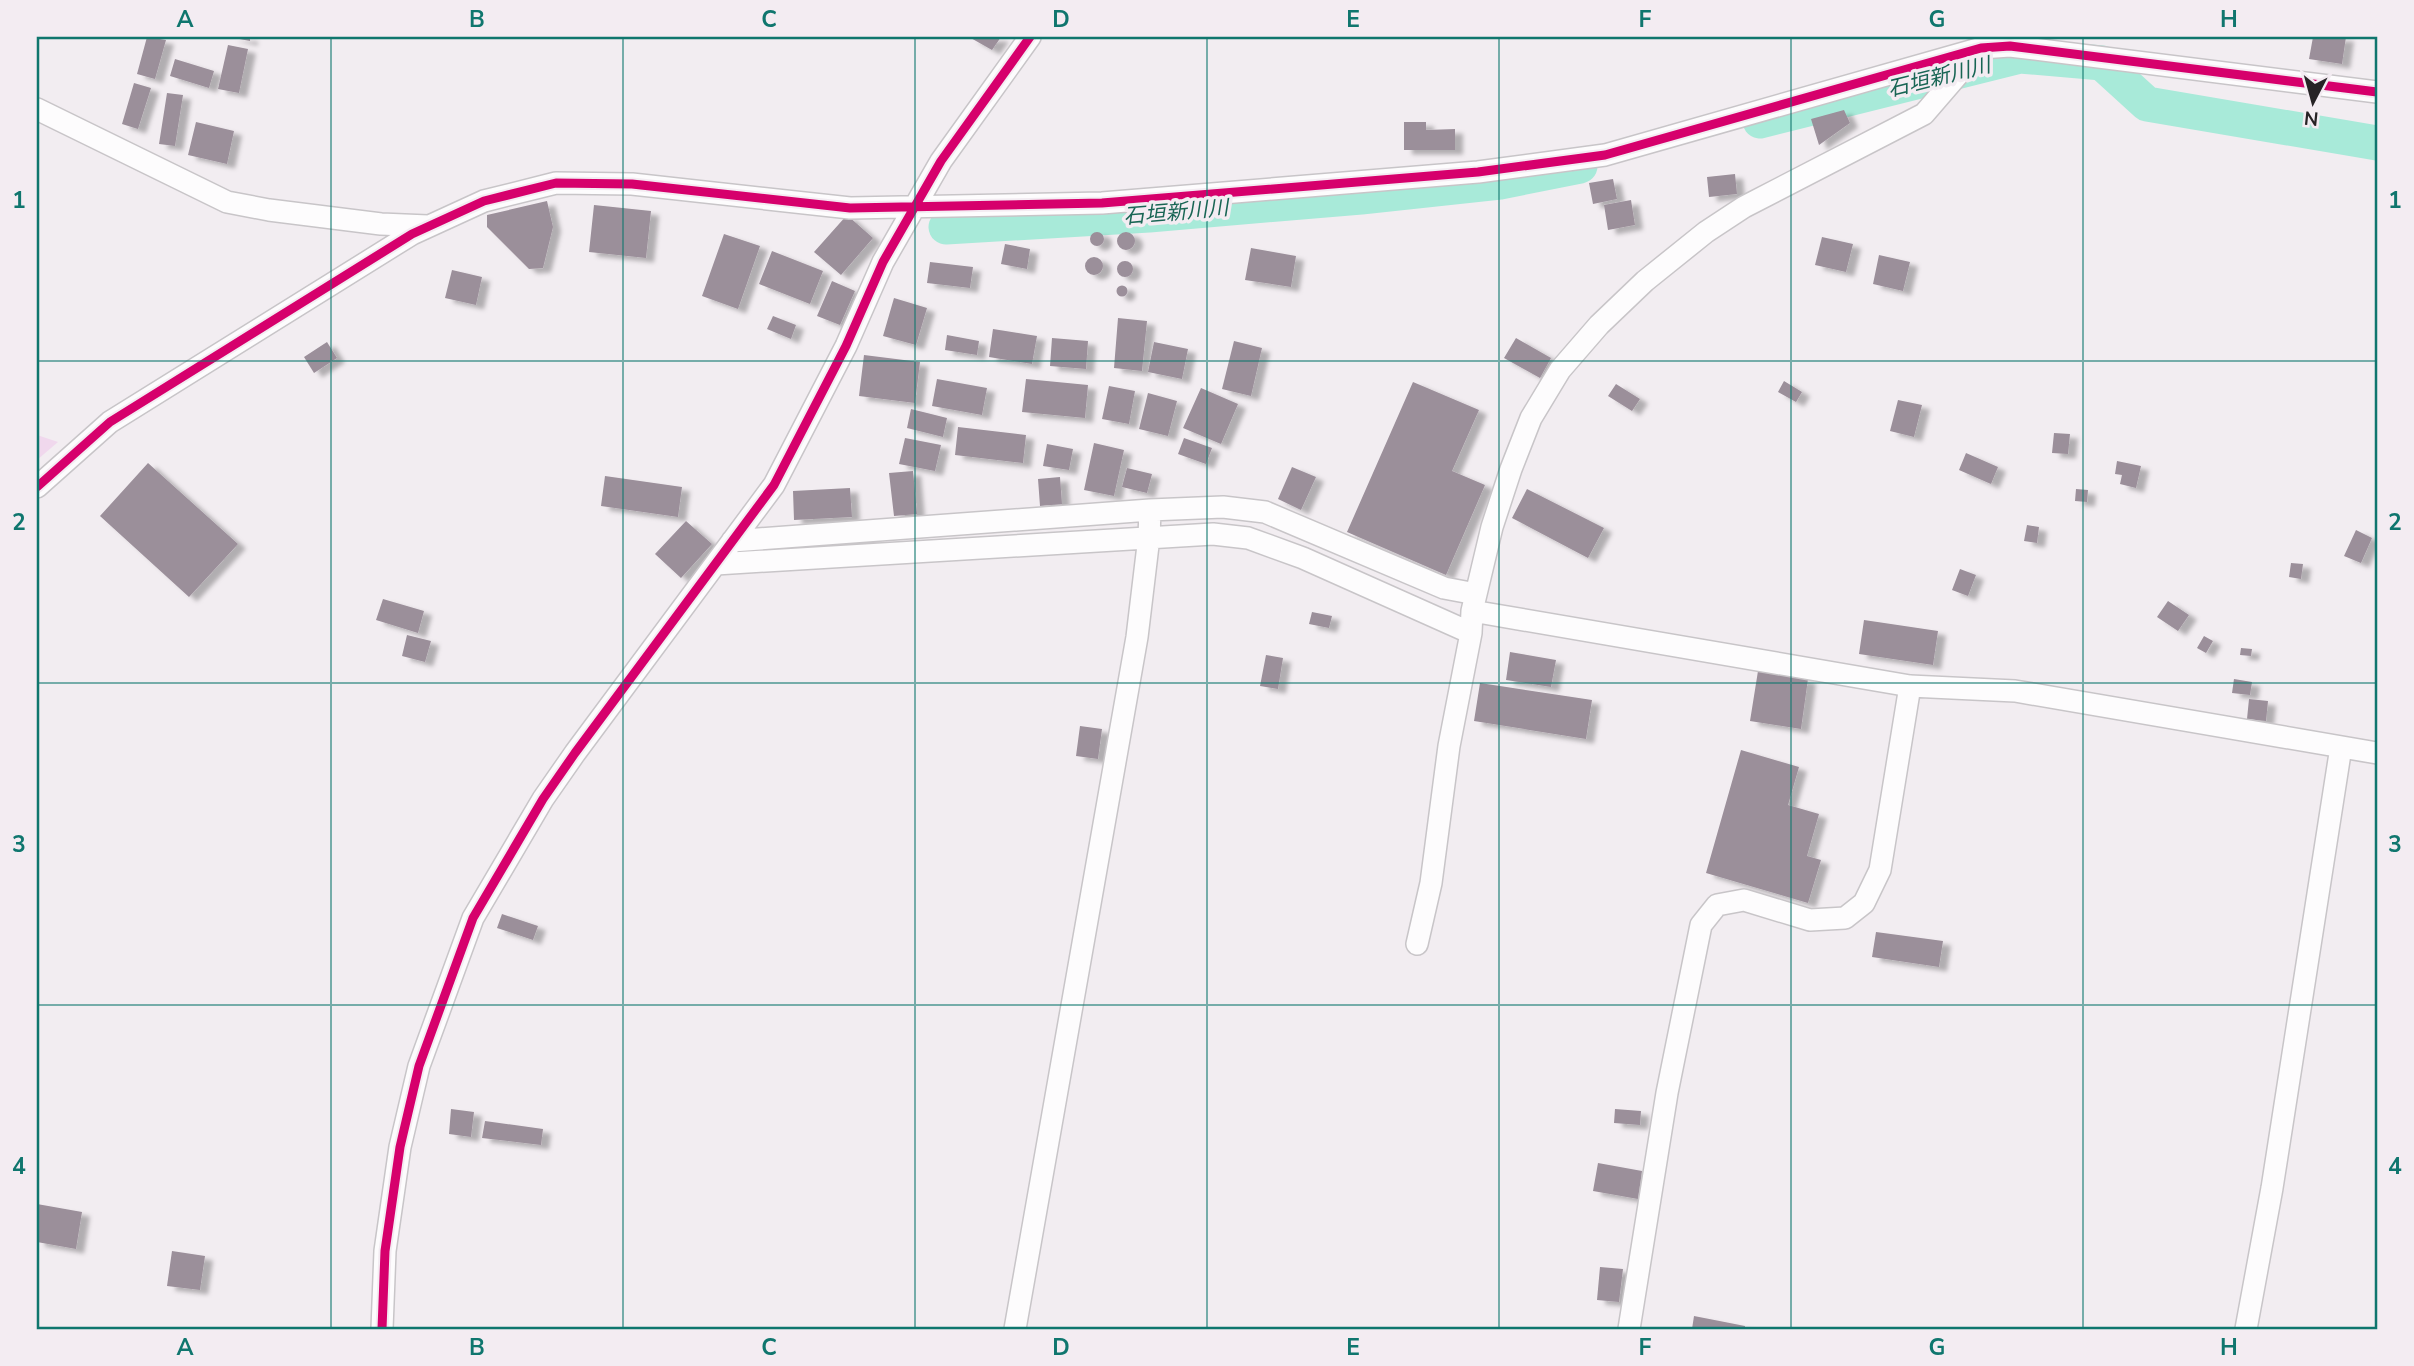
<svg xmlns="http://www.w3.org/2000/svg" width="2414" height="1366" font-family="'Nunito Sans','Noto Sans JP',sans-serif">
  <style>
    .green { fill: #f0d8ed }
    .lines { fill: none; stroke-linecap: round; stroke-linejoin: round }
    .river { stroke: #a8ead9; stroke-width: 35 }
    .building { fill: #9b8f9a; filter: url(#shadow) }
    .minor-casing { stroke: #c8c5c8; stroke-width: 24 }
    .minor { stroke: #fdfcfd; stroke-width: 21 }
    .cycleway-casing { stroke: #f3ecf2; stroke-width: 13 }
    .cycleway { stroke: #d6006c; stroke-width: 9 }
    .grid { fill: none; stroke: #0f766e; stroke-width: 2; stroke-opacity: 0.55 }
    .labels { text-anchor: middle; stroke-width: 7; stroke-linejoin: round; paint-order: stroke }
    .water-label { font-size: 21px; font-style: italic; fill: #186554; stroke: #f3ecf2 }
    .neatline { fill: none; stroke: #0f766e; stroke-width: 2.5 }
    .grid-label { font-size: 23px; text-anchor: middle; font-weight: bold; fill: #0f766e }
  </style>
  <defs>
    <filter id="shadow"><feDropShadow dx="8" dy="4.5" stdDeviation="2" flood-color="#0004"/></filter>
  </defs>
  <rect width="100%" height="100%" fill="#f2edf1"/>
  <path class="green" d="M37 435 58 442 37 460Z"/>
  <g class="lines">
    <path class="river" d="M1760 121 2020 56 2102 63 2147 104 2377 143
      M946 227 1149 215 1361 197 1500 182 1580 166"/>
  </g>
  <path class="building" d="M147 37 166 40 155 79 137 74Z
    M229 37H250V41Z
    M969 37H1001L992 50Z
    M2313 37H2346L2342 64 2309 59Z
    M228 45 248 49 239 93 218 89Z
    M175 59 214 71 209 88 170 76Z
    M134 83 151 88 138 129 122 124Z
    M167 93 183 95 175 146 159 144Z
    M1844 110 1850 123 1819 145 1811 119Z
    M196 122 234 131 227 164 188 155Z
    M1404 122H1426V130L1455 129V150H1404Z
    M1735 174 1737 194 1709 197 1707 177Z
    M1613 179 1617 199 1593 204 1589 183Z
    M1631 200 1635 225 1608 230 1604 205Z
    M547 201 553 227 543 268 529 269 487 227V215Z
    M594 205 651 211 646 258 589 252Z
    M847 215 873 238 841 275 814 252Z
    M1090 239a7 7 0 1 1 14 0a7 7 0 1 1-14 0Z
    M1117 241a9 9 0 1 1 18 0a9 9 0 1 1-18 0Z
    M724 234 760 246 738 309 702 296Z
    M1822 237 1853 244 1846 272 1815 265Z
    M1005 244 1030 249 1027 269 1001 264Z
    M1251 248 1296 256 1291 287 1245 280Z
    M772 251 823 271 810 304 759 284Z
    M1879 255 1910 262 1903 291 1873 284Z
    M1085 266a9 9 0 1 1 18 0a9 9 0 1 1-18 0Z
    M1117 269a8 8 0 1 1 16 0a8 8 0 1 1-16 0Z
    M930 262 973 267 970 288 927 283Z
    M452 270 482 277 476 305 445 298Z
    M832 281 855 291 840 325 817 316Z
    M1116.5 291a5.5 5.5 0 1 1 11 0a5.5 5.5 0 1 1-11 0Z
    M894 298 927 308 916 345 883 336Z
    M773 316 796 325 791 339 767 329Z
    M1118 318 1147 321 1142 371 1114 368Z
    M993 329 1037 336 1032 364 989 357Z
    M947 335 979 341 977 355 945 350Z
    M1052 338 1088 341 1086 369 1050 366Z
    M1516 338 1551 358 1540 378 1504 358Z
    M1234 341 1262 348 1251 396 1222 389Z
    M327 342 337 358 314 373 304 357Z
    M1154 342 1188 349 1182 379 1148 372Z
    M864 355 920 362 915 403 859 396Z
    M937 379 987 388 982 415 932 406Z
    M1026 379 1088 385 1085 418 1022 412Z
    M1784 381 1802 392 1796 402 1778 392Z
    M1413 382 1479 410 1452 471 1485 485 1446 575 1347 532Z
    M1616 384 1640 399 1632 411 1608 396Z
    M1109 386 1135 391 1129 424 1102 419Z
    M1201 388 1238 404 1221 444 1183 428Z
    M1148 393 1177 401 1168 436 1139 429Z
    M1898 400 1922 405 1914 437 1890 431Z
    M911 409 947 418 943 437 907 428Z
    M958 427 1026 435 1023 463 955 455Z
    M2054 433 2070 434 2068 454 2052 453Z
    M905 438 941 445 935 471 899 464Z
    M1184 438 1212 448 1206 464 1178 454Z
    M1094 443 1124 450 1114 496 1084 490Z
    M1047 444 1073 449 1069 470 1043 466Z
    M1966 453 1998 467 1991 484 1959 470Z
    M2117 461 2141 466 2136 488 2120 484 2122 475 2115 474Z
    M148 463 238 544 189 597 100 516Z
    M1292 467 1316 477 1301 510 1278 499Z
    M1127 468 1152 474 1147 493 1122 487Z
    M913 471 917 514 894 516 889 473Z
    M605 476 682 487 678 517 601 506Z
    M1060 477 1062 504 1040 506 1038 479Z
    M850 488 852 517 794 520 793 491Z
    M1527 489 1604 528 1588 558 1512 518Z
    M2076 489 2088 490 2087 502 2075 501Z
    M686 521 712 544 681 578 655 554Z
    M2027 525 2039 527 2037 543 2024 541Z
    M2356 530 2372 538 2361 563 2344 556Z
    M2291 563 2303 564 2301 579 2289 577Z
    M1960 569 1976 575 1968 596 1952 590Z
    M383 599 424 611 418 633 376 620Z
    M2168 601 2189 615 2178 631 2157 617Z
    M1312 612 1332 616 1329 628 1309 624Z
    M1864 620 1938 631 1933 665 1859 654Z
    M407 635 431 641 425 662 402 656Z
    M2204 636 2213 641 2206 653 2197 648Z
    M2241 648 2252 649 2251 656 2240 655Z
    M1510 652 1556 660 1551 687 1506 680Z
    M1266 655 1283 658 1278 689 1260 686Z
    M1758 671 1808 679 1801 729 1750 721Z
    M2234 679 2252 682 2250 695 2232 693Z
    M1480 683 1592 700 1586 739 1474 721Z
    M2249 699 2268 701 2266 721 2247 719Z
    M1080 726 1102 729 1098 759 1076 756Z
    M1741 750 1799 767 1788 805 1819 814 1807 856 1821 860 1808 903 1706 873Z
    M502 914 538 926 533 940 497 928Z
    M1876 932 1943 941 1939 967 1872 957Z
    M451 1109 474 1112 471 1137 449 1134Z
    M1615 1109 1641 1111 1640 1125 1614 1123Z
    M485 1121 543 1129 541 1145 482 1138Z
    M1598 1163 1642 1171 1638 1199 1593 1191Z
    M37 1204 82 1212 76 1249 37 1242Z
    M172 1251 205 1256 200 1290 167 1286Z
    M1600 1267 1623 1269 1619 1302 1597 1300Z
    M1694 1316 1745 1326V1329H1692Z"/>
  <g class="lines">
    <defs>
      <path id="minor" d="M37 109 227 202 269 210 381 224 428 226
        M37 487 110 422 412 234 484 201 556 183 632 184 850 208 1102 203 1478 172 1605 155 1981 48 2010 46 2377 92
        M732 541 1150 510 1223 507 1265 512 1444 588 1476 594
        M716 564 1213 534 1248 538 1303 558 1471 633
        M1472 611 1910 686 2015 691 2377 753
        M1417 944 1431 883 1449 746 1471 633 1472 611 1492 527 1511 469 1531 418 1560 370 1599 325 1645 281 1706 232 1744 207 1924 114 1981 48
        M382 1329 385 1251 400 1147 419 1066 473 918 543 799 575 753 774 485 846 346 883 262 941 161 1030 37
        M1015 1329 1137 637 1149 537 1150 510
        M1629 1329 1667 1093 1701 925 1717 905 1744 900 1810 920 1845 918 1864 903 1880 870 1910 686
        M2246 1329 2272 1188 2341 747"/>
    </defs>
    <use href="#minor" class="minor-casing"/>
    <use href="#minor" class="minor"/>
    <defs>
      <path id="cycleway" d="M37 487 110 422 412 234 484 201 556 183 632 184 850 208 1102 203 1478 172 1605 155 1981 48 2010 46 2377 92
        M382 1329 385 1251 400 1147 419 1066 473 918 543 799 575 753 774 485 846 346 883 262 941 161 1030 37"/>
    </defs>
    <use href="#cycleway" class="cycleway-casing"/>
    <use href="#cycleway" class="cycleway"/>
  </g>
  <path class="grid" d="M331 37V1329M623 37V1329M915 37V1329M1207 37V1329M1499 37V1329M1791 37V1329M2083 37V1329M37 361H2377M37 683H2377M37 1005H2377"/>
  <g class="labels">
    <g class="water-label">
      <text transform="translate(1939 77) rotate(-14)" y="7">石垣新川川</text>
      <text transform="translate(1176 212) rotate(-5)" y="7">石垣新川川</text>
    </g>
  </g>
  <rect width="2414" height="1366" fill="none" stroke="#f3ecf2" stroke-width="77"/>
  <g transform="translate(2313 102) rotate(186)" stroke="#f3ecf2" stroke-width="5" paint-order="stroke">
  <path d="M0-5L12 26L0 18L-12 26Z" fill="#262325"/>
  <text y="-10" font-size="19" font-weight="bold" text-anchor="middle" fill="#262325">N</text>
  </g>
  <rect x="38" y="38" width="2338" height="1290" class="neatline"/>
  <g class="grid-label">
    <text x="185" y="27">A</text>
    <text x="477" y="27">B</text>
    <text x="769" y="27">C</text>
    <text x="1061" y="27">D</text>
    <text x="1353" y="27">E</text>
    <text x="1645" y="27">F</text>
    <text x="1937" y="27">G</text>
    <text x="2229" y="27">H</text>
    <text x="19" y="208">1</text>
    <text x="2395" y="208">1</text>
    <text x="19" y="530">2</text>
    <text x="2395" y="530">2</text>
    <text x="19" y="852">3</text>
    <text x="2395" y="852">3</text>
    <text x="19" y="1174">4</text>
    <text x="2395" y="1174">4</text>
    <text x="185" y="1355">A</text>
    <text x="477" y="1355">B</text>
    <text x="769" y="1355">C</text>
    <text x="1061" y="1355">D</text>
    <text x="1353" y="1355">E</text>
    <text x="1645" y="1355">F</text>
    <text x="1937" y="1355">G</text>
    <text x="2229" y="1355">H</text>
  </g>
</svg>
